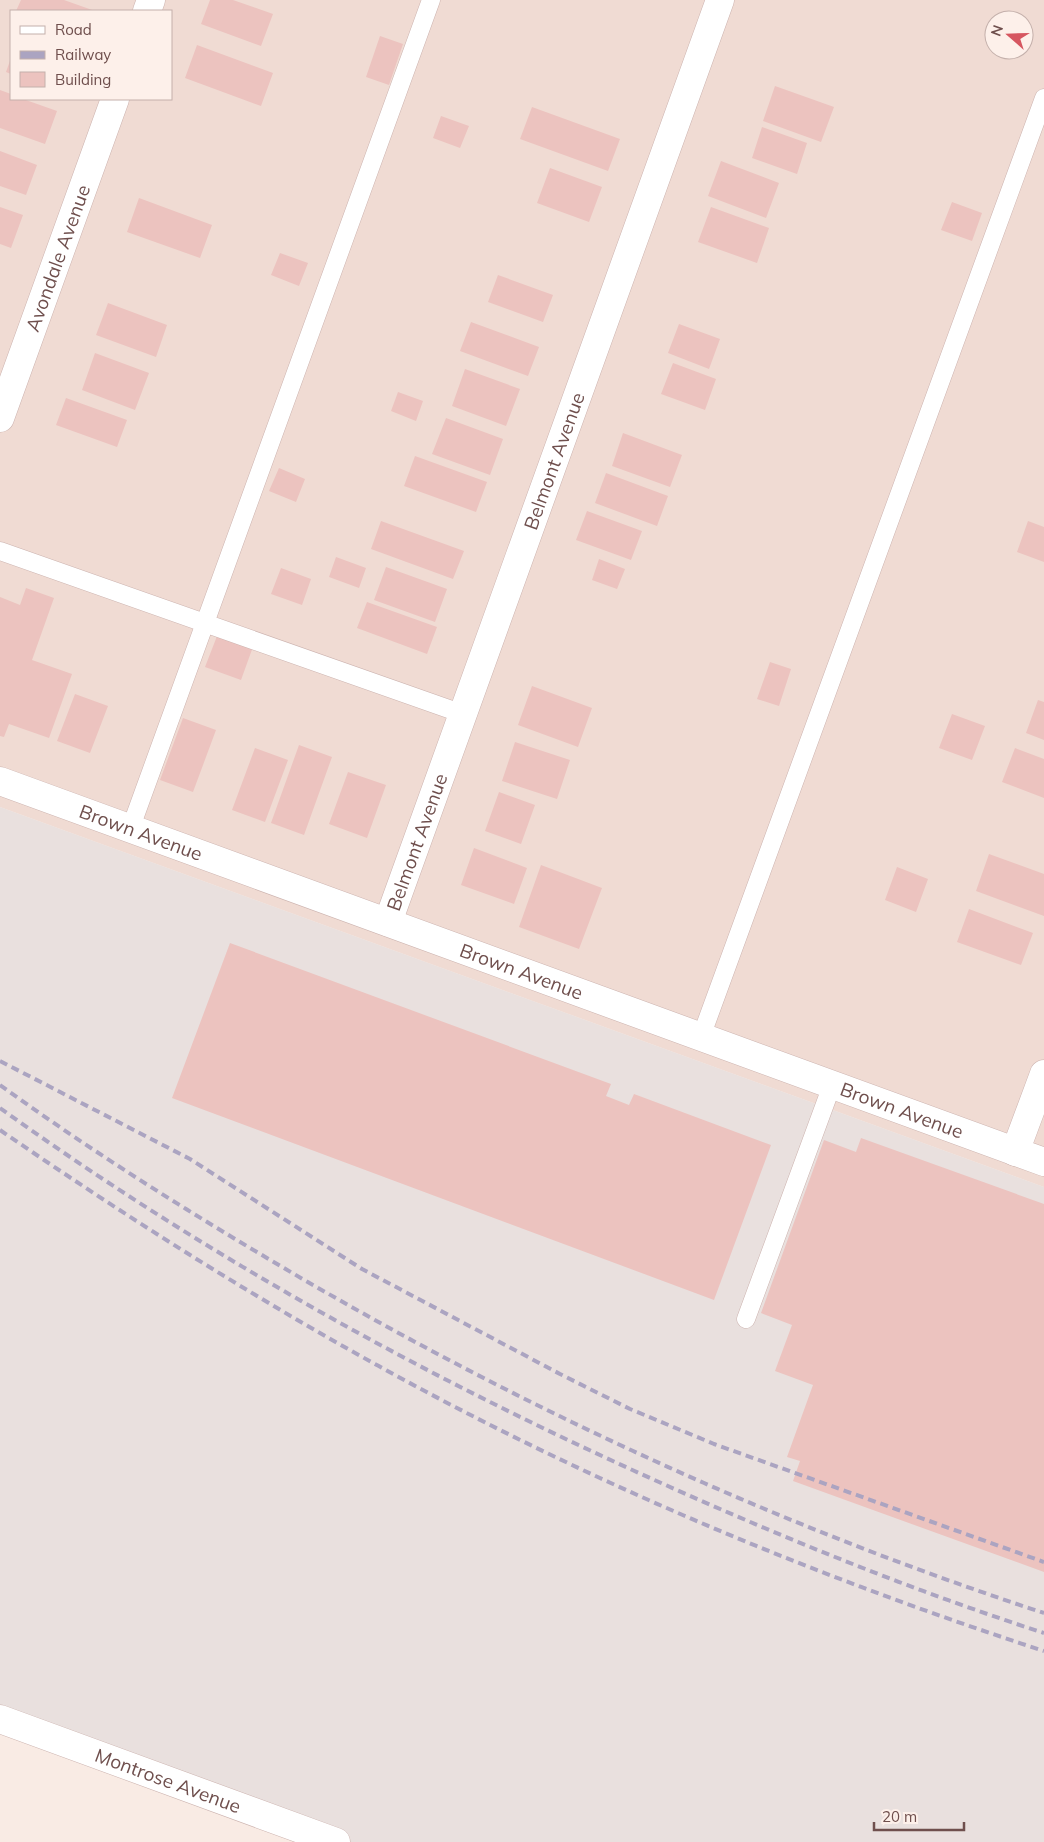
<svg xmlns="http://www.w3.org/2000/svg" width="1044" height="1842" font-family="Mulish,sans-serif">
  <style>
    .residential { fill: #f0dbd3; fill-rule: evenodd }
    .industrial { fill: #e9e0de }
    .building { fill: #ecc3bf }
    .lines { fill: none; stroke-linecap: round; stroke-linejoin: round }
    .service-casing { stroke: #ccb3af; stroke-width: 19 }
    .minor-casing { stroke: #ccb3af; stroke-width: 29 }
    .service { stroke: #fff; stroke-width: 18 }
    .minor { stroke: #fff; stroke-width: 28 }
    .rail { stroke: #aba4c1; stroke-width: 4; stroke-dasharray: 8 5; stroke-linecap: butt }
    .labels { text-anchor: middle; stroke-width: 5; stroke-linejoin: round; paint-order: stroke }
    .street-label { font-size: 19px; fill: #6f4f4d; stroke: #fdf0ea }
  </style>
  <rect width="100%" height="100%" fill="#f9ebe4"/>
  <path class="residential" d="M0 0H1044V1187L0 807ZM11 11H171V99H11ZM994 20H1024V50H994Z"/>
  <path class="industrial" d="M0 807 1044 1187V1842H342L0 1717Z"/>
  <path class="building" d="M21 0H64L95 11H16Z
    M210 0H233L273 14 261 46 201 24Z
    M380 36 403 44 389 85 366 77Z
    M197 45 273 73 261 106 185 78Z
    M11 58V74L6 72Z
    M775 86 834 107 821 142 763 121Z
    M0 90 11 94V99H23L57 111 45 144 0 128Z
    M532 107 620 139 608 171 520 139Z
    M441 116 469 126 460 148 433 138Z
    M762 127 807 143 797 174 752 158Z
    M0 151 37 165 26 195 0 186Z
    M721 161 779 183 766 218 708 196Z
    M550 168 602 187 589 222 537 203Z
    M139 198 212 225 200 258 127 232Z
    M952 202 982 213 972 241 941 230Z
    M0 207 23 215 11 248 0 244Z
    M711 207 769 228 757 263 698 242Z
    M280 253 308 263 299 286 271 275Z
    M498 275 553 295 543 322 488 302Z
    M108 303 167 325 156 357 96 335Z
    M471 322 539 347 528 376 460 351Z
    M679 324 720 339 709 369 668 353Z
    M95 353 149 373 135 410 82 390Z
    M673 363 716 379 705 410 661 394Z
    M465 369 520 389 506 426 452 406Z
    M398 392 423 401 416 421 391 411Z
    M66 398 127 420 117 447 56 425Z
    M446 418 503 439 490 475 432 454Z
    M623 433 682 455 670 487 612 466Z
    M415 456 487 482 476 512 404 486Z
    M279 468 305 479 296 502 269 491Z
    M606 473 668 496 657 526 595 503Z
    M587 511 642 531 631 560 576 540Z
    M381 521 464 551 453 579 371 549Z
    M1028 521 1044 527V562L1017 552Z
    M336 557 366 568 359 588 329 577Z
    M599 559 625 569 617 589 592 580Z
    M386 567 447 589 435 622 374 600Z
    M281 568 311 579 302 605 271 594Z
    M26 588 54 598 32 660 72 674 49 738 9 724 4 737 0 736V597L20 605Z
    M367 602 437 627 427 654 357 628Z
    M219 631 254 644 241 680 205 667Z
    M770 662 791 669 779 706 757 699Z
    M532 686 592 708 578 747 518 725Z
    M75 694 108 706 90 753 57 741Z
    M1038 700 1044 702V740L1026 733Z
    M952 714 985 726 972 760 939 748Z
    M183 718 216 730 193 792 160 780Z
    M515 742 570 760 557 799 502 781Z
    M299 745 332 757 304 835 271 823Z
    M255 748 288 760 265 822 232 810Z
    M1015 748 1044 759V798L1002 782Z
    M348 772 386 785 367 838 329 824Z
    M499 792 535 805 521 844 485 831Z
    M474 848 527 868 514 904 461 885Z
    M989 854 1044 874V916L976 891Z
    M541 865 602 888 579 949 519 927Z
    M897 867 928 879 916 912 885 900Z
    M969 909 1033 933 1021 965 957 942Z
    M230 943 611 1084 606 1096 629 1105 634 1094 771 1145 714 1300 172 1098Z
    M861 1138 1044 1204V1572L793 1481 800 1461 787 1457 813 1385 775 1371 792 1325 761 1313 824 1140 856 1152Z"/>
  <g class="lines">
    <defs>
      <path id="service" d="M0 551 463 714
        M131 827 431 0
        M701 1037 1044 98
        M746 1319 832 1085"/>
      <g id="minor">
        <path d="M147 11 151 0"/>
        <path id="s1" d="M0 418 115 99"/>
        <path id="s2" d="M0 781 1044 1162"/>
        <path id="s3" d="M388 922 720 0"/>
        <path d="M1015 1152 1044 1074"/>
        <path id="s4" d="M0 1719 336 1842"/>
      </g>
    </defs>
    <use href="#service" class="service-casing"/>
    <use href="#minor" class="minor-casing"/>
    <use href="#service" class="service"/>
    <use href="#minor" class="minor"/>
    <path class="rail" d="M0 1061 190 1159 362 1269 560 1374 630 1409 714 1444 1044 1562
      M0 1085C87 1148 179 1206 272 1261 515 1405 775 1525 1044 1613
      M0 1108C196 1249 409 1368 628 1468 764 1530 902 1587 1044 1633
      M0 1130C128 1218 259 1301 395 1375 602 1488 820 1578 1044 1651"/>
  </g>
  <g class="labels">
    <g class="street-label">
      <text dy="7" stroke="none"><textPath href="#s1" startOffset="170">Avondale Avenue</textPath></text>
      <text dy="7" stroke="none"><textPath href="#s3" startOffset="490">Belmont Avenue</textPath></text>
      <text dy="7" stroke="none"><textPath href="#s2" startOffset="150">Brown Avenue</textPath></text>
      <text dy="7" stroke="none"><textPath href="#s3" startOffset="85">Belmont Avenue</textPath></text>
      <text dy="7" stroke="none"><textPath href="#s2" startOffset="555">Brown Avenue</textPath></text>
      <text dy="7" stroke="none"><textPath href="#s2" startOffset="960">Brown Avenue</textPath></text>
      <text dy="7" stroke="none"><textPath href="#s4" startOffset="179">Montrose Avenue</textPath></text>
    </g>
  </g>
  <rect x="10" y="10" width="162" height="90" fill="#fdf0ea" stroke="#c4b0ab"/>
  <rect x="20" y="26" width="25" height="8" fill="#ffffff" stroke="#c4b0ab"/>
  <text x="55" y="35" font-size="15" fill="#6f4f4d">Road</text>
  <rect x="20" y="51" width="25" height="8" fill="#aba4c1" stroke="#c4b0ab"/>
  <text x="55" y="60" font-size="15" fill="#6f4f4d">Railway</text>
  <rect x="20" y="72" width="25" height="15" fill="#ecc3bf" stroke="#c4b0ab"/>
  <text x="55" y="85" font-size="15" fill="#6f4f4d">Building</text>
  <g transform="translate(1009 35) rotate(290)"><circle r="24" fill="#fdf0ea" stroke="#c4b0ab"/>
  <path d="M0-4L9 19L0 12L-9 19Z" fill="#d65660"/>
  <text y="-8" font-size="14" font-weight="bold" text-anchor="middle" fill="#6f4f4d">N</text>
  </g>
  <path d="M874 1822v8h90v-8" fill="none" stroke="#6f4f4d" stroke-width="2.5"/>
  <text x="882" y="1822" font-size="15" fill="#6f4f4d" stroke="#fdf0ea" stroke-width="4" paint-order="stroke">20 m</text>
</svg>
